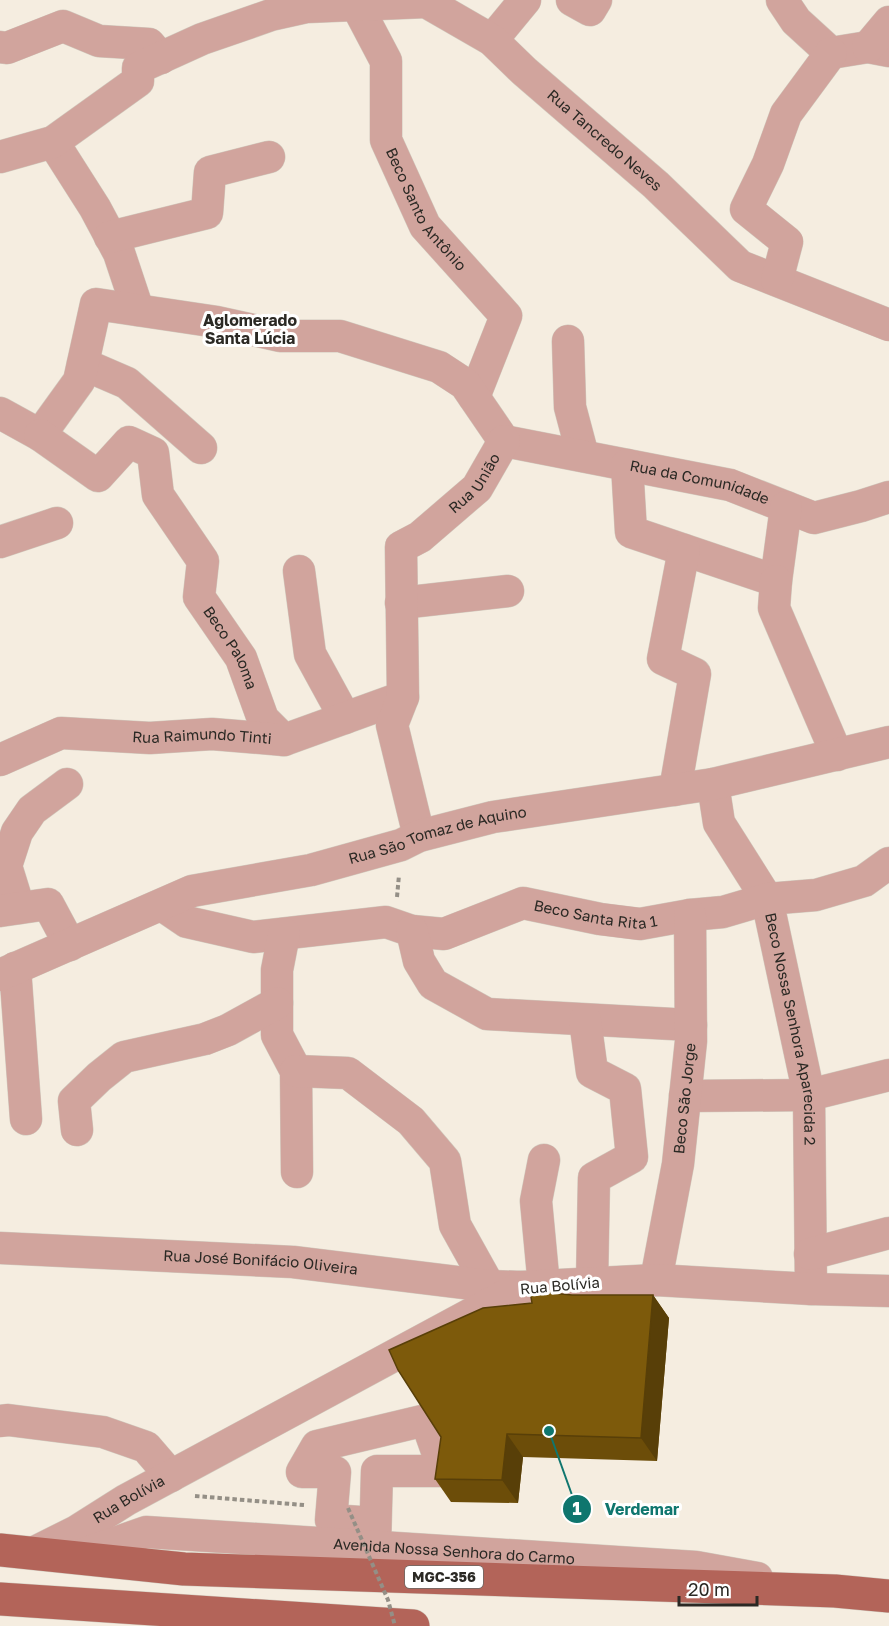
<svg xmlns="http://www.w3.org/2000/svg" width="889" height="1626" font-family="'Golos Text',sans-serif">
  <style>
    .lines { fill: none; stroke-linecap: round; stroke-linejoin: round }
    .minor-casing { stroke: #d1cabe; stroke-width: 33 }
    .major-casing { stroke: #d1cabe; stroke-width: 34 }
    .path { stroke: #948f86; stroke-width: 4; stroke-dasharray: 4.5 3; stroke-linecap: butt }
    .minor { stroke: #d1a49d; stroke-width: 32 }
    .major { stroke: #b36459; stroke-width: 33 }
    .path-bridge { stroke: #948f86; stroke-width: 4; stroke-dasharray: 4.5 3; stroke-linecap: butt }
    .wall { fill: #6c4d09 }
    .shaded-wall { fill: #583f08 }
    .building { fill: #7d5a0b; stroke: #583f08; stroke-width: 1.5 }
    .labels { text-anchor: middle; stroke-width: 6; stroke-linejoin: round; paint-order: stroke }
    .shield { fill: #fff; stroke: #6b6966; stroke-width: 1.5 }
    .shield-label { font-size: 14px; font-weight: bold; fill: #2b2924 }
    .street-label { font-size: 15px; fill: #2b2924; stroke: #fff }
    .neighbourhood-label { font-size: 16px; font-weight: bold; fill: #2b2924; stroke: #fff }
    .leader { fill: none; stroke: #0f766e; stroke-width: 2 }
    .callout-dot { fill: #0f766e; stroke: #fff; stroke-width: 2 }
    .mark-label { font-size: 18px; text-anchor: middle; font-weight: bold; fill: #fff }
    .callout-label { font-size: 16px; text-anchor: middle; font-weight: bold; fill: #0f766e; stroke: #fff; stroke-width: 6; stroke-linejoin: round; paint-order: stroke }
  </style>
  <rect width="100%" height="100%" fill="#f5ede0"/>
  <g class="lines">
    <defs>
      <g id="minor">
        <path d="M572 0 590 10 596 0"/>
        <path d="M782 0 796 21 831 53 868 47 889 51"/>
        <path id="s1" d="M356 4 386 61V140L425 226 506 316 474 397"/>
        <path d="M492 40 525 0"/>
        <path d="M0 47 7 48 63 26 99 41 149 44 161 58"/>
        <path d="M868 47 889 22"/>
        <path d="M53 142 95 208 119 253 138 310"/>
        <path id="s2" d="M0 157 53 142 138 81V68L202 39 271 15 307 7 426 2 492 40 524 71 656 185 740 266 889 325"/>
        <path d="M110 237 207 213 210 172 269 157"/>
        <path d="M777 280 787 242 746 209 768 164 786 114 831 53"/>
        <path d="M568 341 570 407 583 456"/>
        <path d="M83 364 127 383 201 448"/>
        <path d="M0 413 40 435 79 381 96 304 217 322 280 336H340L439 367 465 384 504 441"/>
        <path id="s3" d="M40 435 98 476 129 442 153 453 158 495 203 561 199 597 241 658 263 719 284 740"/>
        <path id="s4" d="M504 441 730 485 814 518 861 506 889 497"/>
        <path d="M627 465 631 532 776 581 786 507"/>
        <path d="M0 542 57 523"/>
        <path d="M299 571 310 654 345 718"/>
        <path d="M776 581 774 608 837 755"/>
        <path d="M401 603 508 591"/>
        <path id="s5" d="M0 760 61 733 150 738 212 734 284 740 403 697"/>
        <path id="s6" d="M713 784 719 823 767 899 809 1095 811 1289"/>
        <path d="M675 790 695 674 663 659 684 550"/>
        <path id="s7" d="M419 836 392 725 403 697 401 547 420 537 477 488 504 441"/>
        <path id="s8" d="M162 905 187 922 253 937 386 922 412 931 444 934 523 903 600 919 640 924 690 915 723 912 767 899 816 895 864 881 889 863"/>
        <path d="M19 908 6 866 17 832 32 810 67 784"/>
        <path d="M0 911 48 904 70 945"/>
        <path d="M412 931 419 961 433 984 487 1014 691 1025"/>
        <path d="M284 934 277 970V1035L296 1071 297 1172"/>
        <path d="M15 968 26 1119"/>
        <path id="s9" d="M0 975 192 891 311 870 401 845 419 836 493 817 713 784 889 742"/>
        <path d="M585 1020 592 1072 625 1089 632 1157 594 1178 592 1283"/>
        <path d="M296 1071 348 1073 411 1121 445 1161 455 1225 489 1286"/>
        <path d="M685 1096 809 1095 889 1075"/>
        <path d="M77 1130 74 1101 99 1077 124 1057 205 1039 228 1030 277 1003"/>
        <path id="s10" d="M0 1248 293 1262 489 1286 521 1287"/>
        <path d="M810 1254 889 1233"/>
        <path id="s11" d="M656 1280 678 1164 691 1041 690 915"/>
        <path d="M544 1286 536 1201 544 1160"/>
        <path d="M0 1421 8 1420 103 1432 146 1447 171 1476"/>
        <path d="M375 1546 377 1471H444L426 1420 317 1446 302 1472H335L331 1520 375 1523"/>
        <path id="s12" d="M33 1553 77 1531 126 1500 521 1287 656 1280 811 1289 889 1291"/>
        <path id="s13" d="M75 1557 146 1532 696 1567 757 1578"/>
      </g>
      <path id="major" d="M0 1550 184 1569 835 1591 889 1596
        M0 1599 413 1626"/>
    </defs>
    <use href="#minor" class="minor-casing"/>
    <use href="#major" class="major-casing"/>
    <path class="path" d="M397 897 399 875
      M195 1496 304 1505"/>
    <use href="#minor" class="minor"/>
    <use href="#major" class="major"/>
    <path class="path-bridge" d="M348 1508 388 1600 395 1626"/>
  </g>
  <path class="wall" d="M653 1295 669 1318 657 1461 523 1457 518 1503 451 1502 435 1479 532 1303Z"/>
  <path class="shaded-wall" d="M653 1295 669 1318 657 1461 641 1438Z
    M507 1434 523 1457 518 1503 502 1480Z"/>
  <path class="building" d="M530 1291 572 1295H653L641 1438 507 1434 502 1480 435 1479 441 1437 398 1370 389 1350 483 1308 532 1303Z"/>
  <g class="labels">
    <rect class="shield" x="405" y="1566" width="78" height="22" rx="4.5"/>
    <g class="shield-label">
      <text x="444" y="1582">MGC-356</text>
    </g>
    <g class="street-label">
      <text dy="5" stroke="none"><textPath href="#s2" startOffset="699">Rua Tancredo Neves</textPath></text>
      <text dy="5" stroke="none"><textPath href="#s1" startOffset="224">Beco Santo Antônio</textPath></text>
      <text dy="5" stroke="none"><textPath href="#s7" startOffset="393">Rua União</textPath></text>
      <text dy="5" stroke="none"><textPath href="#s4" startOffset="200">Rua da Comunidade</textPath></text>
      <text dy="5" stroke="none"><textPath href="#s3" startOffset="362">Beco Paloma</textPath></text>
      <text dy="5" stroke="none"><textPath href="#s5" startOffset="208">Rua Raimundo Tinti</textPath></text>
      <text dy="5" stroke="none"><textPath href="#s9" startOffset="462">Rua São Tomaz de Aquino</textPath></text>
      <text dy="5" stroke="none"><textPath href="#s8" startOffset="450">Beco Santa Rita 1</textPath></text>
      <text dy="5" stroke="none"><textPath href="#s6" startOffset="262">Beco Nossa Senhora Aparecida 2</textPath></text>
      <text dy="5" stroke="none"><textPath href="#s11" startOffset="184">Beco São Jorge</textPath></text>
      <text dy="5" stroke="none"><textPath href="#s10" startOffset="261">Rua José Bonifácio Oliveira</textPath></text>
      <text transform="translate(560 1286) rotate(-5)" y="5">Rua Bolívia</text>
      <text dy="5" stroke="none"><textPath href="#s12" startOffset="110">Rua Bolívia</textPath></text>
      <text dy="5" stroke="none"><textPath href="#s13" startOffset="384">Avenida Nossa Senhora do Carmo</textPath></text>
    </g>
    <g class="neighbourhood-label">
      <text x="250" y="326">Aglomerado<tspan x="250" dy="18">Santa Lúcia</tspan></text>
    </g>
  </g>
  <path class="leader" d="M549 1431L577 1509"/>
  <g class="callout-dot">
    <circle cx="549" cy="1431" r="6"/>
    <circle cx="577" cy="1509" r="15"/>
  </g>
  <g class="mark-label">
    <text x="577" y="1515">1</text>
  </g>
  <g class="callout-label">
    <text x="642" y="1515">Verdemar</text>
  </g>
  <path d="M679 1596v9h78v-9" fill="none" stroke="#2b2924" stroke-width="3"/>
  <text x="688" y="1596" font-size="18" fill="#2b2924" stroke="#ffffff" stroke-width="4.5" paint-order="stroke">20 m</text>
</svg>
